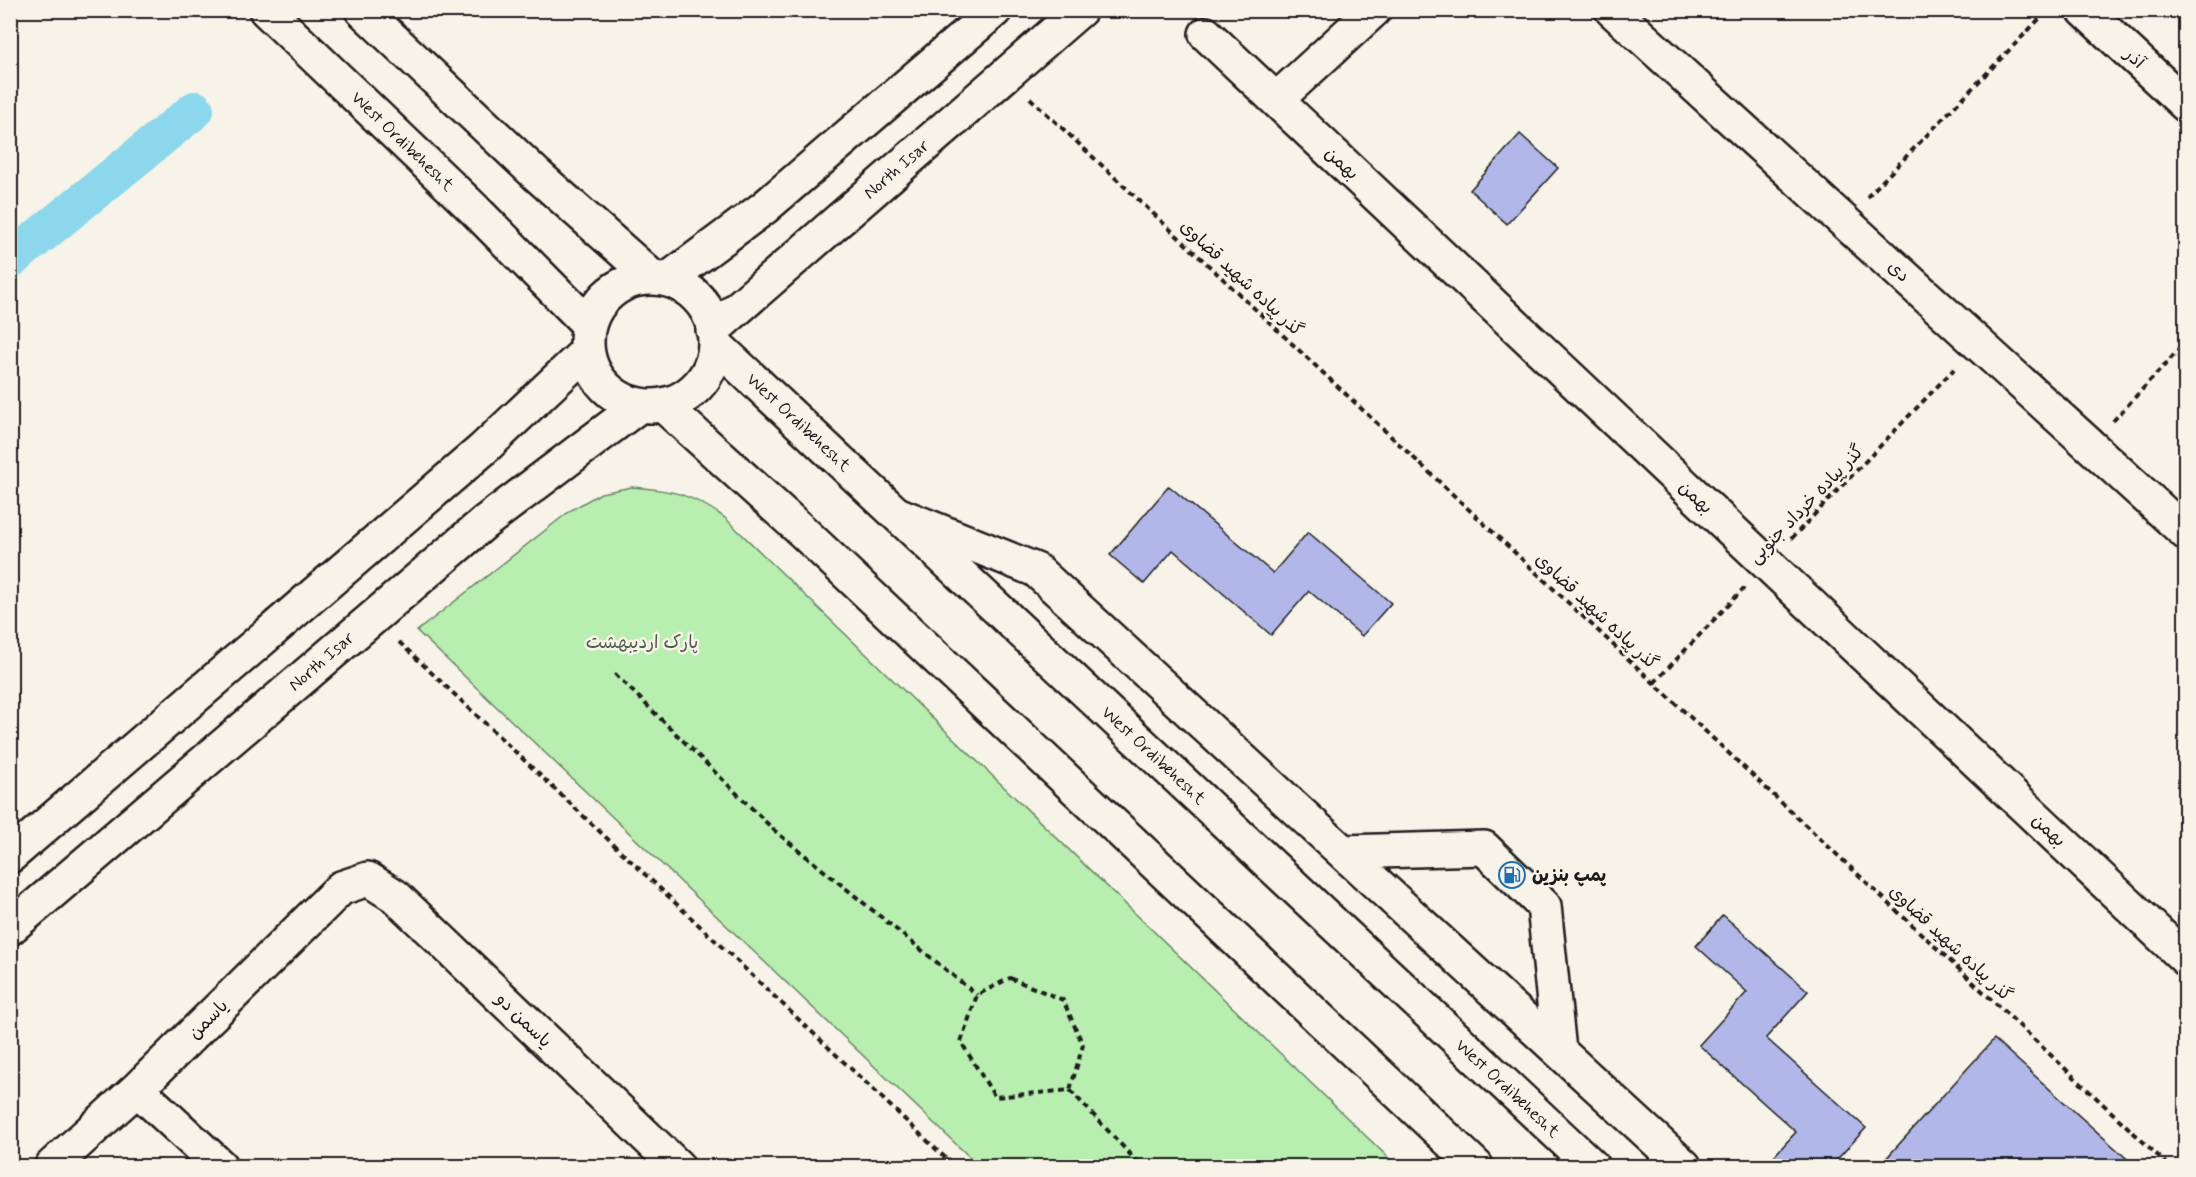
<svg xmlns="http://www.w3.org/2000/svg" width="2196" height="1177" font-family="Mynerve,'Playpen Sans Arabic',sans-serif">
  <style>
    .green { fill: #b8eeb0; stroke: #6a8566; stroke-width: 1.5 }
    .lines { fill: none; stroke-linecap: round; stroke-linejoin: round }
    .canal { stroke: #8cd7ec; stroke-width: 38 }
    .building { fill: #b1b7e8; stroke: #1c1c1c; stroke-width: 1.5 }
    .minor-casing { stroke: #1c1c1c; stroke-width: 38 }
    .major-casing { stroke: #1c1c1c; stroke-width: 38 }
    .path { stroke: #1c1c1c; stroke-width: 4; stroke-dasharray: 6 4.5; stroke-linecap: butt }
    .minor { stroke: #f7f3e8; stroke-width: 33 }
    .major { stroke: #f7f3e8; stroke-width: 33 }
    .labels { text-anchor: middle; stroke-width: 5; stroke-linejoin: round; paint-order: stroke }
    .street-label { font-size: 18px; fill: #1c1c1c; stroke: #f7f3e8 }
    .park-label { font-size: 18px; fill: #4b5b48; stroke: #f7f3e8 }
    .poi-label { font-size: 18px; font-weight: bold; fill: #1c1c1c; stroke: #f7f3e8; text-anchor: start }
  </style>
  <rect width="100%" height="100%" fill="#f7f3e8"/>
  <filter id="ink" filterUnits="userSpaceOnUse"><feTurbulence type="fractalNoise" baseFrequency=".0167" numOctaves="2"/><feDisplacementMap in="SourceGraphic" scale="12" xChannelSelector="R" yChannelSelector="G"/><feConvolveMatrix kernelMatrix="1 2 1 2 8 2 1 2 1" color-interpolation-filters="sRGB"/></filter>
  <g filter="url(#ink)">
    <path class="green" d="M632 487C672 490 692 494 725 518L1397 1166H979L417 631 571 510 601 493Z"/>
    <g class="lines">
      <path class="canal" d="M10 260 195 110"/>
    </g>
    <path class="building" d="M1520 134 1558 168 1507 224 1470 190Z
      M1169 486 1273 573 1308 532 1391 603 1362 636 1309 591 1271 635 1173 550 1144 584 1110 555Z
      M1723 915 1808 991 1766 1038 1866 1128 1831 1166H1765L1796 1132 1699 1045 1747 992 1696 946Z
      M1994 1039 2135 1166H1888L1883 1162Z"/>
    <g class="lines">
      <defs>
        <path id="minor" d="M1612 10 2186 533
          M2084 10 2186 105
          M1206 34 2186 959
          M1276 100 1374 10
          M897 514 1036 570 1684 1166
          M1343 852 1484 848 1544 906 1559 1051
          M137 1089 220 1166
          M52 1166 137 1089 341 888 368 879 395 896 677 1166"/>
        <path id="major" d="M266 10 475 210 589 325
          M362 10 537 175 653 278
          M587 342a64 64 0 1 1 128 0a64 64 0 1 1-128 0Z
          M667 280 765 207 995 10
          M713 330 1080 10
          M715 344 1592 1166
          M663 405 802 531 1476 1166
          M10 856 482 450 587 351
          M10 928 485 522 640 405"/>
      </defs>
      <use href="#minor" class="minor-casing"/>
      <use href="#major" class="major-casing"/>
      <path class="path" d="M1030 98 2169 1166
        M1867 197 2048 10
        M2113 421 2186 342
        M1791 539 1954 369
        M399 642 954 1166
        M615 674 775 831 977 995
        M1654 683 1744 588
        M1010 978 1063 1000 1083 1045 1070 1090 995 1097 961 1042 977 995Z
        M1070 1090 1141 1166"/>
      <use href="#minor" class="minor"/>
      <use href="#major" class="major"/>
    </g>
  </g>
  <defs>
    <symbol id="fuel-ring" viewBox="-11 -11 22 22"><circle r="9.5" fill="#f7f3e8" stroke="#1f6fb2" stroke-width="1.5"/><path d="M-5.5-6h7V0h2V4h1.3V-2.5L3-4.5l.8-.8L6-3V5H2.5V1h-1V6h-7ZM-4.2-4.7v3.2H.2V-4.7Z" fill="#1f6fb2"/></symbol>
  </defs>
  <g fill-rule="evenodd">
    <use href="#fuel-ring" x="1497" y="860" width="30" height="30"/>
  </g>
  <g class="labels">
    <g class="street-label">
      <text transform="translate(2135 58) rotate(43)" y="6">آذر</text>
      <text transform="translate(403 141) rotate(44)" y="6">West Ordibehesht</text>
      <text transform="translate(1342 163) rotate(43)" y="6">بهمن</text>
      <text transform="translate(896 169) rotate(-41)" y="6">North Isar</text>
      <text transform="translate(1899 271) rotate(42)" y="6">دی</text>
      <text transform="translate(1242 278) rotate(43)" y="6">گذر پیاده شهید قضاوی</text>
      <text transform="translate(799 422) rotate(43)" y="6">West Ordibehesht</text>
      <text transform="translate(1696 497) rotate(43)" y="6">بهمن</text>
      <text transform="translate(1806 504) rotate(-46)" y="6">گذر پیاده خرداد جنوبی</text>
      <text transform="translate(1597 611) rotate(43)" y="6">گذر پیاده شهید قضاوی</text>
      <text transform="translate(321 661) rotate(-41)" y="6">North Isar</text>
      <text transform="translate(1154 755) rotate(43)" y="6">West Ordibehesht</text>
      <text transform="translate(2049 830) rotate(43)" y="6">بهمن</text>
      <text transform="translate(1951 943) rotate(43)" y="6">گذر پیاده شهید قضاوی</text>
      <text transform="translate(208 1019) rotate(-45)" y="6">یاسمن</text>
      <text transform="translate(524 1020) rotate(44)" y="6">یاسمن دو</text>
      <text transform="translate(1508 1088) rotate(43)" y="6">West Ordibehesht</text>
    </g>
    <g class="park-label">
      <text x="642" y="648">پارک اردیبهشت</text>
    </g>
    <g class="poi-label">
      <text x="1532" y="881">پمپ بنزین</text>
    </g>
  </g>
  <rect width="2196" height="1177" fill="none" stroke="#f7f3e8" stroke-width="36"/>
  <rect x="18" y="18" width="2160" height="1141" fill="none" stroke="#1c1c1c" stroke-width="2" filter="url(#ink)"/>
</svg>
